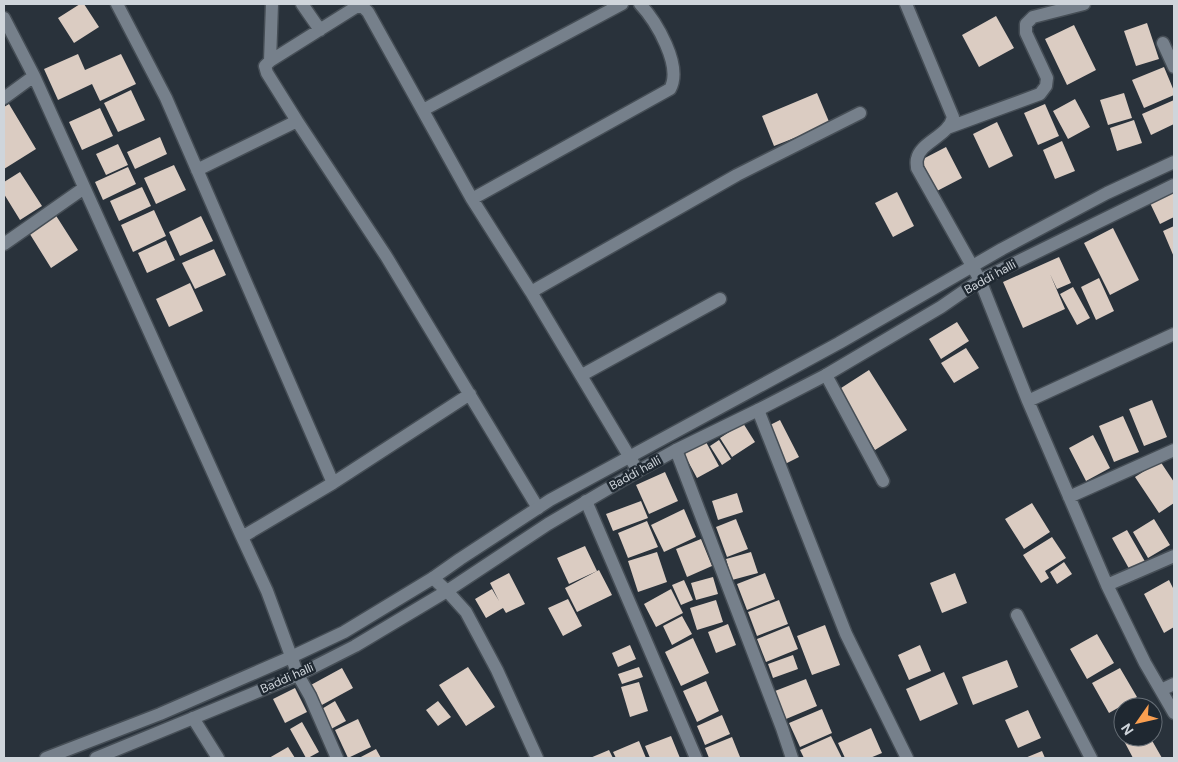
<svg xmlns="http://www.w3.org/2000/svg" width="1178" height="762" font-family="'DM Sans',sans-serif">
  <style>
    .building { fill: #dbccc2 }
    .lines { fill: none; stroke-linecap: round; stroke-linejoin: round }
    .street-casing { stroke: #464e56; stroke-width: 15 }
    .secondary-casing { stroke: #464e56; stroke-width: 15 }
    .street { stroke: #76808b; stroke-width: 12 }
    .secondary { stroke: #76808b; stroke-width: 12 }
    .labels { text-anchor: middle; stroke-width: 5; stroke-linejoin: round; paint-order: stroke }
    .street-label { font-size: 12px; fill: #cfd5db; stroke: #1f2831 }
  </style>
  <rect width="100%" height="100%" fill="#29323b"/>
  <path class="building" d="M80 4H84L99 27 74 43 58 18Z
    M996 16 1014 48 979 67 962 35Z
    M1147 23 1159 59 1136 66 1124 31Z
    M1074 25 1096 70 1067 85 1045 39Z
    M78 54 85 70 121 54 136 84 100 101 92 84 58 100 44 69Z
    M1164 67 1174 91V95L1144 108 1132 80Z
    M131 90 145 120 118 132 104 103Z
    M817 93 830 124 774 146 762 116Z
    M1124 93 1132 118 1108 125 1100 100Z
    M1075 99 1090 127 1068 139 1053 111Z
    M1174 100V124L1151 135 1142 114Z
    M9 104 36 149 4 169V107Z
    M1045 104 1059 136 1038 145 1024 113Z
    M100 108 113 136 82 150 69 122Z
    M1134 120 1142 143 1117 151 1110 128Z
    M997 122 1013 156 989 168 973 134Z
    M160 137 167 154 135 169 127 152Z
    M1062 141 1075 171 1055 179 1043 150Z
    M118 144 128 165 106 175 96 154Z
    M946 147 962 178 937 191 921 160Z
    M174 165 186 190 156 204 144 178Z
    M128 167 136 184 103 200 95 182Z
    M20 172 42 206 20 220 4 194V182Z
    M142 187 151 206 119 221 110 201Z
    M897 192 914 226 893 237 875 203Z
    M1174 192V217L1160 224 1150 203Z
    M154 210 166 236 133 252 121 225Z
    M55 214 78 250 51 268 28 231Z
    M201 216 213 241 180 256 169 232Z
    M1174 226V257L1163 231Z
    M1113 228 1139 280 1110 295 1084 243Z
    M166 240 175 260 147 273 138 253Z
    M214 249 226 275 195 289 182 263Z
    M1059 257 1071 283 1057 289 1050 274 1065 309 1023 328 1003 282Z
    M1099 278 1114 311 1096 320 1081 287Z
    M190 283 203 311 169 327 156 299Z
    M1073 287 1090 318 1077 325 1060 294Z
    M957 322 969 341 941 359 929 339Z
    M966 348 979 368 954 383 941 363Z
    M869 370 907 430 875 450 838 390Z
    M1152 400 1167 437 1144 446 1129 409Z
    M1123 416 1139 452 1114 462 1099 426Z
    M780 420 799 457 785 464 766 427Z
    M743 423 755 442 732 457 720 438Z
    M1093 435 1110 468 1086 481 1069 448Z
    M719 440 731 459 722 465 710 446Z
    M706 442 719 466 697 478 684 454Z
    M1160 461 1174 482V503L1159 513 1135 477Z
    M665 472 678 501 649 514 636 485Z
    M737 493 743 512 718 520 712 501Z
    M641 501 648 518 613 531 606 514Z
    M1032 503 1050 532 1024 549 1005 519Z
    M684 509 696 537 664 552 651 525Z
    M736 519 748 549 727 557 716 527Z
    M1154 519 1170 545 1148 558 1133 532Z
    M647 521 658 547 628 558 618 533Z
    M1127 530 1147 565 1132 574 1112 538Z
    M1052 537 1066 558 1045 571 1049 578 1041 583 1023 555Z
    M701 539 712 566 687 577 676 549Z
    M585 546 597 571 569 584 557 558Z
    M657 552 667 582 638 592 628 561Z
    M751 552 758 573 732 580 726 559Z
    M1064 562 1072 574 1057 584 1050 572Z
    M599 570 612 595 577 612 565 588Z
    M509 573 525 604 506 613 503 608 486 618 475 599 492 589 499 601 490 583Z
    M765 573 775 599 747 610 737 584Z
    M955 573 967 603 942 613 930 583Z
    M713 577 718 594 696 600 691 583Z
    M684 580 693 600 681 605 672 585Z
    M1169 580 1174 590V627L1164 633 1144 594Z
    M671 589 683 613 656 627 644 604Z
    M568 599 582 626 563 636 548 608Z
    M716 600 723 622 697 630 690 608Z
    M779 600 788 624 757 636 748 612Z
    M682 616 692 634 672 645 663 626Z
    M728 624 736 645 716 653 708 632Z
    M825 625 840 665 812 675 797 636Z
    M789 626 798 649 766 662 757 639Z
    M1097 634 1114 663 1087 679 1070 649Z
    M693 638 709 673 681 686 665 652Z
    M630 645 636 659 618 667 612 653Z
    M920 645 931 671 909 680 898 655Z
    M793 655 798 669 773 678 768 664Z
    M1007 660 1018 687 973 705 962 677Z
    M468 667 495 707 466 726 439 685Z
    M639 667 643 677 622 684 618 674Z
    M342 668 353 688 320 706 309 686Z
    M1120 668 1137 697 1109 713 1092 683Z
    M944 672 958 704 920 721 906 689Z
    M806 679 817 706 786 719 775 691Z
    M706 681 719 711 697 722 683 691Z
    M639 682 648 711 630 717 621 687Z
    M295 688 307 712 285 723 273 699Z
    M335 701 346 721 331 729 320 710Z
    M438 701 451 717 438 726 426 710Z
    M822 709 832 733 800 747 789 723Z
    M1028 710 1041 738 1018 748 1005 720Z
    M722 715 730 734 705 745 697 726Z
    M358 719 371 747 348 758 335 730Z
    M302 722 319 752 308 758H306L290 729Z
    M871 728 882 753 870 758H845L838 743Z
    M671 736 680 758H650L645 746Z
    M831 736 842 758H804L800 750Z
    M732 737 740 757 736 758H709L705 748Z
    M1130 737H1150L1162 758H1133L1124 741Z
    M639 741 646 758H616L613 752Z
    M288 747 295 758H269Z
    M376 749 381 758H359Z
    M609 750 613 758H590Z
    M1042 751 1045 758H1025Z"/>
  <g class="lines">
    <defs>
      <path id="street" d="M117 4 166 98 333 483
        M302 4 320 30
        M906 4 953 117C949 136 920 142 917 159 916 162 917 165 917 168L980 280 1028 401 1107 585 1145 663 1174 713
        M4 18 34 76 242 537 267 591 298 675 310 696 337 758
        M1163 43 1174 67
        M270 61 272 4
        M4 98 34 76
        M423 110 622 4
        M947 128 1040 94 1046 86 1047 78 1026 33V24L1033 17 1084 4
        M197 170 297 121
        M472 199 670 89C683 66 656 21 640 4
        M4 244 84 188
        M531 292 737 175 860 113
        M582 375 720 299
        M826 375 883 481
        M1028 401 1174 334
        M758 410 846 634 907 758
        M676 450 782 728 792 758
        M1069 497 1174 450
        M586 501 696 758
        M538 508 386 256 297 121 267 73 265 66 270 61 356 7H363L368 12 472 199 531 292 638 471
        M242 537 333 483 470 394
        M433 578 447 591 466 612 497 670 537 758
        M1107 585 1174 556
        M1017 615 1091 758
        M1161 690 1174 684
        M193 718 218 758"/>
      <path id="secondary" d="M46 758 160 714 291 657 344 632 433 578 460 559 550 500 839 343 1002 249 1107 193 1174 162
        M96 758 298 675 355 646 447 591 548 524 638 471 676 450 758 410 826 375 941 307 980 280 1174 185"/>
    </defs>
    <use href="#street" class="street-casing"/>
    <use href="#secondary" class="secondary-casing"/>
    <use href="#street" class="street"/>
    <use href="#secondary" class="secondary"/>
  </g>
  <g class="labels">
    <g class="street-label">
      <text transform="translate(990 277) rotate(-29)" y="4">Baddi halli</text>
      <text transform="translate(635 473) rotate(-29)" y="4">Baddi halli</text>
      <text transform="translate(287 678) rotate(-24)" y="4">Baddi halli</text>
    </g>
  </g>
  <rect width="1178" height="762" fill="none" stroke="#cfd5db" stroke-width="10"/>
  <g transform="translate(1138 722) rotate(236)"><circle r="24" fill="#1f2831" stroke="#656d75"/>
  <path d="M0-4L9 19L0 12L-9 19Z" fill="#fa9f50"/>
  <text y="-8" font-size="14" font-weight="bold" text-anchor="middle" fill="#cfd5db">N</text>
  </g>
</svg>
